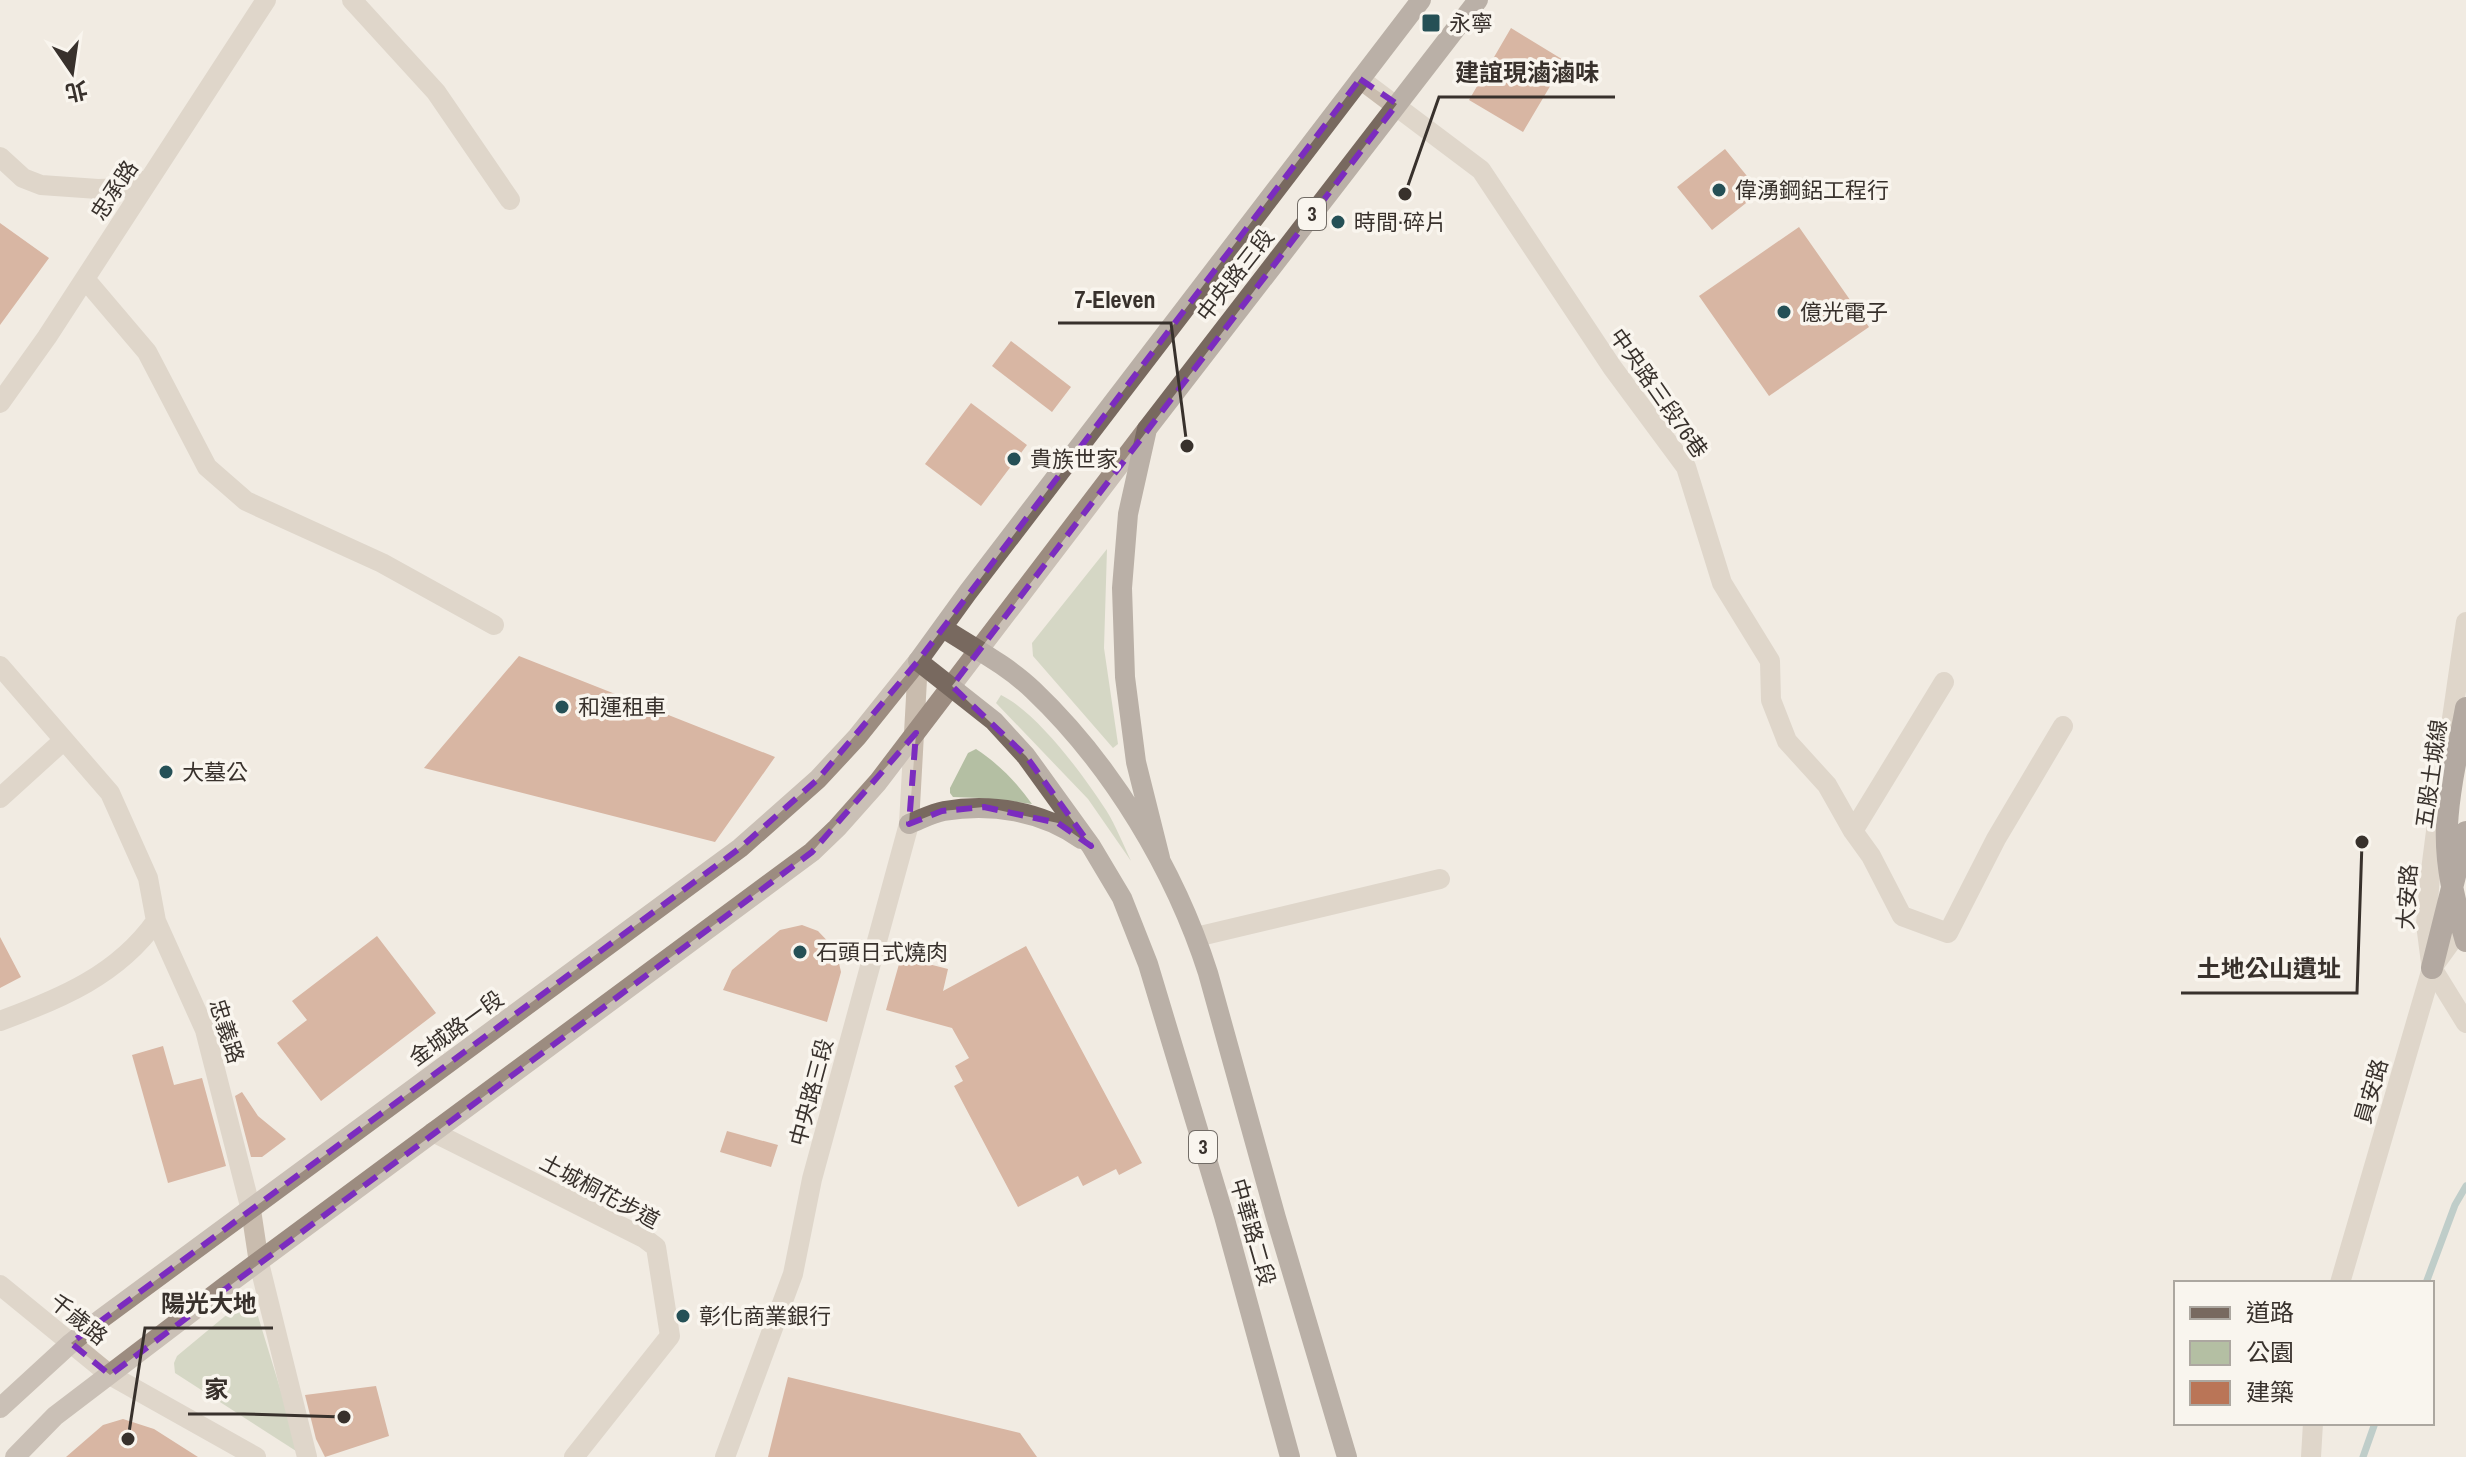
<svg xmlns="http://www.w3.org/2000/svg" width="2466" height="1457" font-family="'Archivo Narrow','Noto Sans TC',sans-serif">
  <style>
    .green { fill: #b4bfa3 }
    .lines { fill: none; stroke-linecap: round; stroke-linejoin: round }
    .stream { stroke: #83a8ac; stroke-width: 7 }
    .building { fill: #ba7557 }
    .pedestrian { stroke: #c9bcae; stroke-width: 20 }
    .minor { stroke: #c9bcae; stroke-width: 20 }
    .tertiary { stroke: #c9bcae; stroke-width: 20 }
    .secondary { stroke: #9c8c80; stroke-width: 20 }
    .primary { stroke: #78695f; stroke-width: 20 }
    .trunk { stroke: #685a52; stroke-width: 22 }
    .marked { fill: none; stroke: #7b2cbf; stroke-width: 6; stroke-dasharray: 16 10; stroke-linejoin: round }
    .poi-dot { fill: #255056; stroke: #f9f5ee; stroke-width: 3 }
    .labels { text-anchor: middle; stroke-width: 7; stroke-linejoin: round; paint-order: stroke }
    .shield { fill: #f9f5ee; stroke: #726c66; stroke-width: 2 }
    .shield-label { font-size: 20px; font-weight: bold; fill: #38312c }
    .poi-label { font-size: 22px; fill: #38312c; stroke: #f9f5ee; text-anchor: start }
    .street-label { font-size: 22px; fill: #38312c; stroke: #f9f5ee }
    .leader { fill: none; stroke: #38312c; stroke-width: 3 }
    .callout-dot { fill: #38312c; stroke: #f9f5ee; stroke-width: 3 }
    .callout-label { font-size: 24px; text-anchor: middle; font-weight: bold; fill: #38312c; stroke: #f9f5ee; stroke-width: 7; stroke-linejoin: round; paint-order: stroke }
  </style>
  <rect width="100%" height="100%" fill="#f1ebe2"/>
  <path class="green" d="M1107 549 1104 648 1118 744 1113 748 1033 656 1032 643Z
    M1001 695C1037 712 1084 776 1106 810 1116 826 1123 844 1131 861L1088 799 996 703Z
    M976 749C999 764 1017 783 1032 804L981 798 953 797 950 793V788L968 753Z
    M236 1307 257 1313 299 1450 296 1451 175 1373 174 1363 177 1356Z"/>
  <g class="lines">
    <path class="stream" d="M2426 1283 2455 1205 2466 1186
      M2363 1457 2375 1423"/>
  </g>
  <path class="building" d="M1511 28 1565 61 1523 132 1469 100Z
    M1725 149 1760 192 1712 230 1677 187Z
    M0 223 49 258 0 325Z
    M1799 227 1869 327 1769 396 1699 296Z
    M1011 341 1071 387 1052 412 992 366Z
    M971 403 1027 445 981 506 925 464Z
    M519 656 775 757 715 842 424 768Z
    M802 925 818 931 836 950 841 972 827 1022 723 990 732 970 780 930Z
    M377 936 436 1013 321 1101 277 1043 307 1020 292 1001Z
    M0 937 21 977 0 988Z
    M1026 946 1142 1163 1119 1175 1116 1169 1083 1186 1078 1176 1018 1207 954 1086 963 1081 955 1066 969 1058 952 1028 886 1010 901 957 948 969 943 991Z
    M163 1046 174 1085 202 1078 226 1166 168 1183 132 1055Z
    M242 1092 258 1116 286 1139 262 1157H251L235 1096Z
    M727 1131 778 1145 771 1167 720 1152Z
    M788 1377 1020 1433 1037 1457H768Z
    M376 1386 389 1436 325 1457 316 1439 305 1395Z
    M123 1419 154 1429 198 1457H66L103 1425Z"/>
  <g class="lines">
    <path class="pedestrian" d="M433 1132 644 1238 656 1247 670 1336 574 1457"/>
    <path class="minor" d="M352 0 436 92 510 200
      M1360 79 1481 170 1612 367 1686 467 1722 583 1770 661 1771 700 1787 741 1827 785 1853 831 1871 856 1902 916 1948 933 1996 839 2063 726
      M0 157 23 178 41 185 98 189 127 188 149 179
      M85 279 147 352 207 467 246 501 382 563 494 625
      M0 403 47 337 266 0
      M0 666 110 793 148 878 156 921 205 1030 251 1210 259 1263 307 1457
      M0 798 64 740
      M1853 831 1944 682
      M1196 937 1440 879
      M2432 968 2466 1023
      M0 1021C60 999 118 975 156 921
      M0 1285 110 1375 256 1457"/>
    <path class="tertiary" d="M2447 753 2466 622
      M2431 963 2426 924 2430 878 2439 808
      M2340 1283 2432 968 2466 921
      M725 1457 793 1274 812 1179 909 824 918 661
      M2311 1457 2313 1423"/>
    <path class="secondary" d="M0 1408 71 1343 101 1319 740 848 818 779 857 737 918 661
      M15 1457 55 1416 227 1285 812 852 837 828 878 782 1147 429"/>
    <path class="primary" d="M943 628C972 647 1007 665 1033 690 1112 765 1175 870 1208 973L1276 1218 1347 1457
      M909 824C920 820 932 813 944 811 991 803 1042 811 1081 839
      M1160 858 1136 762 1125 677 1122 588 1128 514 1147 429 1478 0
      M1290 1457 1224 1216 1148 964 1122 898 1091 846 1026 756 994 721 918 661 968 592 1421 0"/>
    <path class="trunk" d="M2466 708C2459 746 2449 786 2447 825 2445 865 2455 904 2466 941
      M2432 968 2466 832"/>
  </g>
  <path d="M0 0H2466V1457H0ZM1360 79 1397 104 952 686 1026 756 1091 846 1058 823 984 807 942 811 909 824 916 733 812 852 110 1375 71 1343 740 848 818 779 918 661Z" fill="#f1ebe2" fill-opacity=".55" fill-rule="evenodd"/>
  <path class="marked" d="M1360 79 1397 104 952 686 1026 756 1091 846 1058 823 984 807 942 811 909 824 916 733 812 852 110 1375 71 1343 740 848 818 779 918 661Z"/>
  <g class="poi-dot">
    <rect x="1421" y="13" width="20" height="20" rx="4"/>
    <circle cx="1719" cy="190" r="8"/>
    <circle cx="1338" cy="222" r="8"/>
    <circle cx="1784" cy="312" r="8"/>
    <circle cx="1014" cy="459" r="8"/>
    <circle cx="562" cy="707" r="8"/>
    <circle cx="166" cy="772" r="8"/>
    <circle cx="800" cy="952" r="8"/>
    <circle cx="683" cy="1316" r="8"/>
  </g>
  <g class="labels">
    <g class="shield">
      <rect x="1298" y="198" width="28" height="32" rx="6"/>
      <rect x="1189" y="1131" width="28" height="32" rx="6"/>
    </g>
    <g class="shield-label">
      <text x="1312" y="221">3</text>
      <text x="1203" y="1154">3</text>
    </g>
    <g class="poi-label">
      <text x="1449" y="31">永寧</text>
      <text x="1735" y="198">偉湧鋼鋁工程行</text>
      <text x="1354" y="230">時間·碎片</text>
      <text x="1800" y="320">億光電子</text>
      <text x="1030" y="467">貴族世家</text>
      <text x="578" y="715">和運租車</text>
      <text x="182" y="780">大墓公</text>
      <text x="816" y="960">石頭日式燒肉</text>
      <text x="699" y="1324">彰化商業銀行</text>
    </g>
    <g class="street-label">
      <text transform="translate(114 190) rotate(-57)" y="8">忠承路</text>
      <text transform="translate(1235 275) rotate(-52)" y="8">中央路三段</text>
      <text transform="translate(1659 393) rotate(55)" y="8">中央路三段76巷</text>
      <text transform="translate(2431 774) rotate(-82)" y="8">五股土城線</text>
      <text transform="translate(2407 897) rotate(-87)" y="8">大安路</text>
      <text transform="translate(456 1028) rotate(-36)" y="8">金城路一段</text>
      <text transform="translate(227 1031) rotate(72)" y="8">忠義路</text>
      <text transform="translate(2371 1091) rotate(-74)" y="8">員安路</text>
      <text transform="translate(811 1092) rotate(-75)" y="8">中央路三段</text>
      <text transform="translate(600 1191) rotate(28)" y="8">土城桐花步道</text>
      <text transform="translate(1253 1232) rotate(74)" y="8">中華路二段</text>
      <text transform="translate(79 1319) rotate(39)" y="8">千歲路</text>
    </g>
  </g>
  <path class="leader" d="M1405 194L1439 97H1615M1187 446L1171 323H1058M2362 842L2357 993H2181M128 1439L145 1328H273M344 1417L244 1414H188"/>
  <g class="callout-dot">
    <circle cx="1405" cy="194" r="8"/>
    <circle cx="1187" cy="446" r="8"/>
    <circle cx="2362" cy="842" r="8"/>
    <circle cx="128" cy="1439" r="8"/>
    <circle cx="344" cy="1417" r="8"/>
  </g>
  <g class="callout-label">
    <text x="1527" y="81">建誼現滷滷味</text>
    <text x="1115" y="308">7-Eleven</text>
    <text x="2269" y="977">土地公山遺址</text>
    <text x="209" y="1312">陽光大地</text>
    <text x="216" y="1398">家</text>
  </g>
  <rect x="2174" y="1281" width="260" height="144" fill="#f9f5ee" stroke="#aca7a0" stroke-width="2"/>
  <rect x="2190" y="1307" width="40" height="12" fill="#78695f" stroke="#aca7a0" stroke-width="2"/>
  <text x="2246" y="1321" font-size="24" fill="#38312c">道路</text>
  <rect x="2190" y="1341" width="40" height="24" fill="#b4bfa3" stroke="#aca7a0" stroke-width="2"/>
  <text x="2246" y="1361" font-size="24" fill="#38312c">公園</text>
  <rect x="2190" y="1381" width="40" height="24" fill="#ba7557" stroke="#aca7a0" stroke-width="2"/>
  <text x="2246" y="1401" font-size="24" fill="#38312c">建築</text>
  <g transform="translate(72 72) rotate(167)" stroke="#f9f5ee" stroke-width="6" paint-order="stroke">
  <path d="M0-6L14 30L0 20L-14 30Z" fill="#38312c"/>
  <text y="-12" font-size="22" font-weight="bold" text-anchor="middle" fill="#38312c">北</text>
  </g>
</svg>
